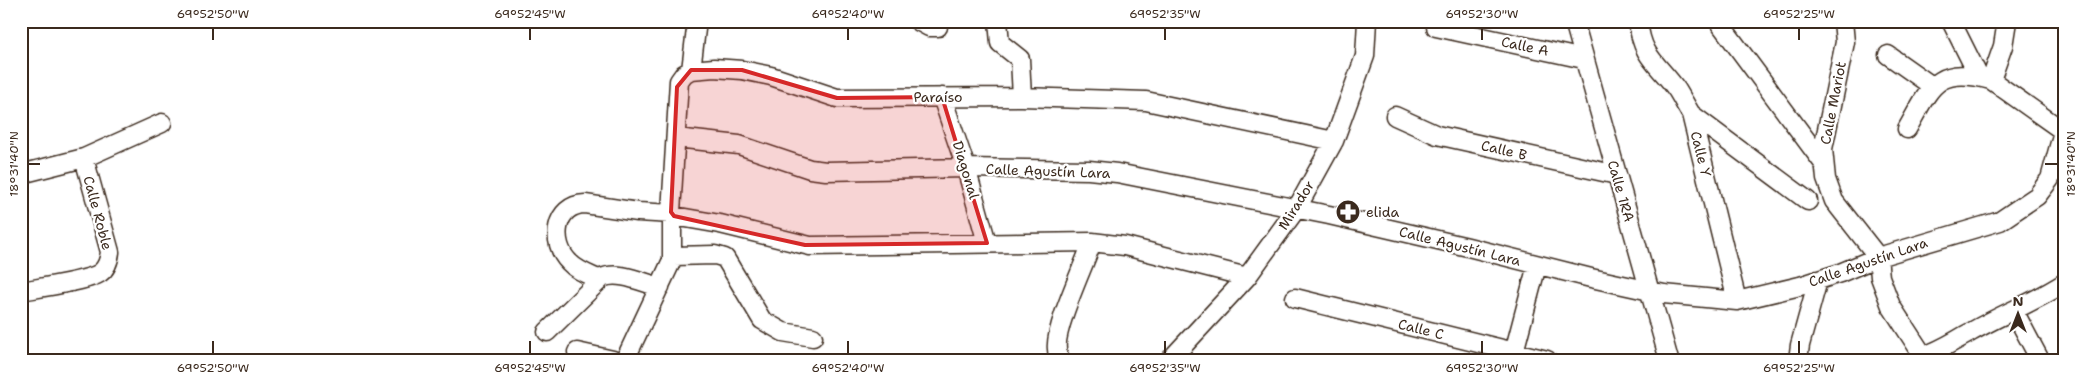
<svg xmlns="http://www.w3.org/2000/svg" width="2085" height="381" font-family="'Shantell Sans',sans-serif">
  <style>
    .lines { fill: none; stroke-linecap: round; stroke-linejoin: round }
    .street-casing { stroke: #3b2a1e; stroke-width: 21 }
    .street { stroke: #fff; stroke-width: 18 }
    .marked { fill: #d62828; fill-opacity: 0.2; stroke: #d62828; stroke-width: 4; stroke-linejoin: round }
    .ticks { fill: none; stroke: #3b2a1e; stroke-width: 2 }
    .labels { text-anchor: middle; stroke-width: 4.5; stroke-linejoin: round; paint-order: stroke }
    .street-label { font-size: 14px; fill: #3b2a1e; stroke: #fff }
    .poi-label { font-size: 14px; fill: #3b2a1e; stroke: #fff; text-anchor: start }
    .neatline { fill: none; stroke: #3b2a1e; stroke-width: 2 }
    .ticks-label { font-size: 12px; text-anchor: middle; fill: #3b2a1e }
  </style>
  <rect width="100%" height="100%" fill="#fff"/>
  <filter id="ink" filterUnits="userSpaceOnUse"><feTurbulence type="fractalNoise" baseFrequency=".02" numOctaves="2"/><feDisplacementMap in="SourceGraphic" scale="10" xChannelSelector="R" yChannelSelector="G"/><feConvolveMatrix kernelMatrix="1 2 1 2 8 2 1 2 1" color-interpolation-filters="sRGB"/></filter>
  <g filter="url(#ink)">
    <g class="lines">
      <defs>
        <path id="street" d="M918 21 929 27H938
          M998 21 1000 43 1020 59 1022 97
          M1574 21 1669 360
          M1638 21C1642 59 1658 63 1677 90 1682 98 1686 106 1691 114L1737 301
          M1718 21 1824 164
          M1843 21 1845 42 1823 149 1826 179 1834 201 1878 257 1880 277 1891 306 1926 360
          M1951 21 1979 77
          M1436 27 1584 59
          M1888 55 1932 86
          M691 70 697 21
          M1991 80 2003 46 2007 21
          M942 97 966 168 987 243
          M1691 114 1808 201
          M1395 116 1437 135 1617 175
          M1907 129C1931 87 1936 65 1991 80L2063 131
          M676 138 739 145 810 169 826 171 966 168 1089 170 1117 173 1329 215 1468 247 1591 278 1664 294 1737 301 1800 286 1840 273 1878 257 2000 221 2037 196 2050 179 2064 128
          M21 174 84 158 162 123
          M673 256 715 255 725 258 762 320 783 332 813 337
          M1247 277 1125 246 1092 242 810 246 720 224 674 216 671 212 679 81 684 74 691 70 714 68 742 70 771 76 837 98 1022 97 1146 101 1334 141
          M600 280C590 275 577 271 569 262 550 243 554 205 585 204L638 212 672 214V260L625 360
          M21 291C38 288 88 281 100 273 107 268 109 261 110 252L84 158
          M1295 298 1547 360
          M2014 311 2040 360
          M547 332 602 278C618 270 644 283 660 287
          M577 352 613 360
          M1923 356C1942 350 1954 341 1971 332 2002 314 2035 302 2064 283
          M1061 360C1059 357 1057 353 1057 349 1054 328 1084 266 1092 242
          M1170 360 1247 277 1297 208 1334 141 1365 56 1367 21
          M1509 360 1514 352 1537 265
          M1798 360 1800 345 1818 280"/>
      </defs>
      <use href="#street" class="street-casing"/>
      <use href="#street" class="street"/>
    </g>
  </g>
  <path class="marked" d="M691 70H742L837 98 942 97 987 243 805 245 674 216 671 212 677 87Z"/>
  <path class="ticks" d="M213 28V40M530 28V40M848 28V40M1165 28V40M1482 28V40M1799 28V40M28 164H40M2045 164H2058M213 341V354M530 341V354M848 341V354M1165 341V354M1482 341V354M1799 341V354"/>
  <defs>
    <symbol id="pharmacy-disc" viewBox="-11 -11 22 22"><circle r="9.5" fill="#3b2a1e" stroke="#fff"/><path d="M-2-6h4v4h4v4h-4v4h-4v-4h-4v-4h4Z" fill="#fff"/></symbol>
  </defs>
  <g fill-rule="evenodd">
    <use href="#pharmacy-disc" x="1334" y="198" width="28" height="28"/>
  </g>
  <g class="labels">
    <g class="street-label">
      <text transform="translate(1525 46) rotate(12)" y="5">Calle A</text>
      <text x="938" y="102">Paraíso</text>
      <text transform="translate(1833 103) rotate(-79)" y="5">Calle Mariot</text>
      <text transform="translate(1504 150) rotate(13)" y="5">Calle B</text>
      <text transform="translate(1701 154) rotate(76)" y="5">Calle Y</text>
      <text transform="translate(966 170) rotate(73)" y="5">Diagonal</text>
      <text transform="translate(1048 171) rotate(2)" y="5">Calle Agustín Lara</text>
      <text transform="translate(1621 191) rotate(74)" y="5">Calle 1RA</text>
      <text transform="translate(1296 205) rotate(-58)" y="5">Mirador</text>
      <text transform="translate(98 213) rotate(75)" y="5">Calle Roble</text>
      <text transform="translate(1460 246) rotate(14)" y="5">Calle Agustín Lara</text>
      <text transform="translate(1868 262) rotate(-19)" y="5">Calle Agustín Lara</text>
      <text transform="translate(1421 329) rotate(14)" y="5">Calle C</text>
    </g>
    <g class="poi-label">
      <text x="1366" y="217">elida</text>
    </g>
  </g>
  <rect width="2085" height="381" fill="none" stroke="#fff" stroke-width="55"/>
  <g transform="translate(2018 314)" stroke="#ffffff" stroke-width="4" paint-order="stroke">
  <path d="M0-4L9 19L0 12L-9 19Z" fill="#3b2a1e"/>
  <text y="-8" font-size="14" font-weight="bold" text-anchor="middle" fill="#3b2a1e">N</text>
  </g>
  <rect x="28" y="28" width="2030" height="326" class="neatline"/>
  <g class="ticks-label">
    <text x="213" y="18">69°52'50"W</text>
    <text x="530" y="18">69°52'45"W</text>
    <text x="848" y="18">69°52'40"W</text>
    <text x="1165" y="18">69°52'35"W</text>
    <text x="1482" y="18">69°52'30"W</text>
    <text x="1799" y="18">69°52'25"W</text>
    <text transform="translate(14 164) rotate(-90)" y="4">18°31'40"N</text>
    <text transform="translate(2071 164) rotate(-90)" y="4">18°31'40"N</text>
    <text x="213" y="372">69°52'50"W</text>
    <text x="530" y="372">69°52'45"W</text>
    <text x="848" y="372">69°52'40"W</text>
    <text x="1165" y="372">69°52'35"W</text>
    <text x="1482" y="372">69°52'30"W</text>
    <text x="1799" y="372">69°52'25"W</text>
  </g>
</svg>
